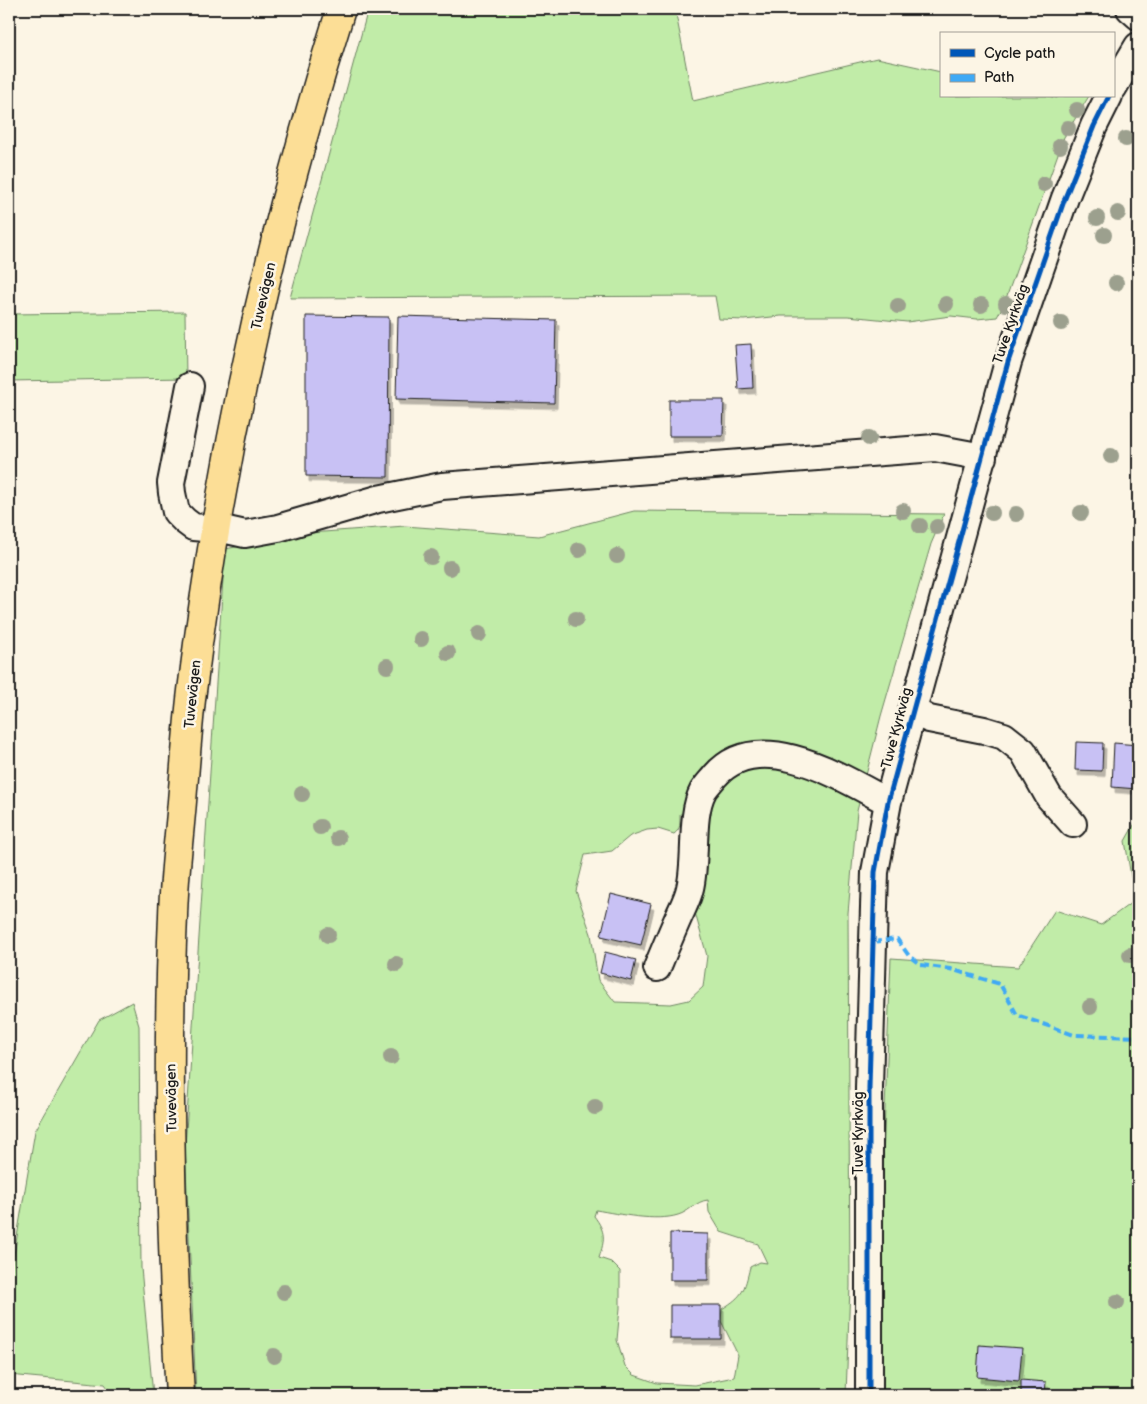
<svg xmlns="http://www.w3.org/2000/svg" width="1147" height="1404" font-family="'Balsamiq Sans',sans-serif">
  <style>
    .green { fill: #c1eca8; stroke: #6e8462; fill-rule: evenodd }
    .building { fill: #c8c1f4; stroke: #1c1c1c; filter: url(#shadow) }
    .lines { fill: none; stroke-linecap: round; stroke-linejoin: round }
    .minor-casing { stroke: #1c1c1c; stroke-width: 30 }
    .major-casing { stroke: #1c1c1c; stroke-width: 31 }
    .minor { stroke: #fcf5e5; stroke-width: 26 }
    .major { stroke: #fcde96; stroke-width: 28 }
    .quiet { stroke: #3fa9f5; stroke-width: 4; stroke-dasharray: 8 4; stroke-linecap: butt }
    .cycleway-casing { stroke: #fcf5e5; stroke-width: 8 }
    .cycleway { stroke: #0057b8; stroke-width: 5 }
    .tree { fill: #9ca08e }
    .labels { text-anchor: middle; stroke-width: 5; stroke-linejoin: round; paint-order: stroke }
    .street-label { font-size: 14px; fill: #1c1c1c; stroke: #fcf5e5 }
  </style>
  <defs>
    <filter id="shadow"><feDropShadow dx="3" dy="5.5" stdDeviation="0" flood-color="#0004"/></filter>
  </defs>
  <rect width="100%" height="100%" fill="#fcf5e5"/>
  <filter id="ink" filterUnits="userSpaceOnUse"><feTurbulence type="fractalNoise" baseFrequency=".02" numOctaves="2"/><feDisplacementMap in="SourceGraphic" scale="10" xChannelSelector="R" yChannelSelector="G"/><feConvolveMatrix kernelMatrix="1 2 1 2 8 2 1 2 1" color-interpolation-filters="sRGB"/></filter>
  <g filter="url(#ink)">
    <path class="green" d="M368 9H675L693 101 877 58 941 72V96H1047L1057 98 1059 96H1089L1064 137 1004 304 997 317 977 319 951 316 907 322 848 316H781L744 320 719 319 715 296 290 298Z
      M185 312 186 378 9 381V314Z
      M634 511 944 514 931 544 881 716 857 811 848 913 850 1286 846 1395H196L185 1146 225 549 310 533 405 526 539 536ZM680 814 703 815 694 909 707 956 703 987 689 1000 671 1004 615 1002 598 980 591 934 576 891 585 855 612 851 630 836 647 830 658 829 674 834C681 829 680 823 680 814ZM708 1200 709 1212 721 1232 758 1244 767 1263 760 1262 750 1267C744 1291 744 1295 722 1309L721 1321 738 1355 734 1377 695 1385 657 1383 634 1375 625 1366 617 1340 620 1308V1271L611 1262 599 1258C605 1239 606 1232 594 1216L596 1210C619 1214 656 1222 678 1215 689 1212 696 1201 708 1200Z
      M1138 818V1395H883V1159L891 958 1018 967 1055 910 1101 925 1135 900 1125 841Z
      M132 1002 139 1026 141 1268 153 1395H113L105 1384 9 1375V1284L35 1131 99 1020Z"/>
    <path class="building" d="M306 316 389 317 388 477 306 476Z
      M398 316 556 320 554 403 396 399Z
      M751 344 753 388 738 389 735 345Z
      M669 400H724L723 436H669Z
      M1076 742 1103 743 1102 771 1075 770Z
      M1114 743 1138 745 1137 789 1112 787Z
      M611 894 651 904 641 945 601 936Z
      M605 952 636 960 631 981 600 973Z
      M670 1233 708 1234V1280H670Z
      M670 1305H721V1339H670Z
      M979 1345 1022 1348 1019 1381 977 1377Z
      M1021 1380 1046 1382 1045 1395H1021Z"/>
    <g class="lines">
      <defs>
        <path id="minor" d="M1130 9 1138 16
          M1113 88 1138 46
          M190 386 171 483 172 493 176 512 185 521 193 527 227 530 245 534 278 528 378 499 442 486 935 448 983 457
          M912 710 929 719 984 730 1004 736 1023 751 1049 797 1073 824
          M657 968C664 951 671 934 679 916 683 907 688 898 690 888 697 860 690 815 703 791 706 786 711 781 715 776 759 725 843 778 888 802
          M869 1395V1088L873 942 875 872 888 802 1008 362 1065 198 1094 126 1109 96"/>
        <path id="major" d="M180 1395C171 1236 166 1075 173 916 174 873 180 831 183 789 186 756 188 723 192 691 220 459 271 231 341 9"/>
      </defs>
      <use href="#minor" class="minor-casing"/>
      <use href="#major" class="major-casing"/>
      <use href="#minor" class="minor"/>
      <use href="#major" class="major"/>
      <path class="quiet" d="M873 942 897 939 909 956 921 965 950 969 1000 984 1017 1015 1074 1035 1138 1037"/>
      <defs>
        <path id="cycleway" d="M869 1395V1088L873 942 875 872 888 802 1008 362 1065 198 1094 126 1109 96"/>
      </defs>
      <use href="#cycleway" class="cycleway-casing"/>
      <use href="#cycleway" class="cycleway"/>
    </g>
    <g class="tree">
      <circle cx="1077" cy="110" r="8"/>
      <circle cx="1068" cy="128" r="8"/>
      <circle cx="1126" cy="139" r="8"/>
      <circle cx="1060" cy="146" r="8"/>
      <circle cx="1044" cy="184" r="8"/>
      <circle cx="1118" cy="213" r="8"/>
      <circle cx="1097" cy="218" r="8"/>
      <circle cx="1104" cy="235" r="8"/>
      <circle cx="1116" cy="283" r="8"/>
      <circle cx="946" cy="304" r="8"/>
      <circle cx="1006" cy="304" r="8"/>
      <circle cx="981" cy="305" r="8"/>
      <circle cx="898" cy="306" r="8"/>
      <circle cx="1061" cy="323" r="8"/>
      <circle cx="869" cy="438" r="8"/>
      <circle cx="1111" cy="456" r="8"/>
      <circle cx="903" cy="511" r="8"/>
      <circle cx="992" cy="513" r="8"/>
      <circle cx="1081" cy="513" r="8"/>
      <circle cx="1016" cy="514" r="8"/>
      <circle cx="920" cy="526" r="8"/>
      <circle cx="937" cy="527" r="8"/>
      <circle cx="579" cy="550" r="8"/>
      <circle cx="617" cy="556" r="8"/>
      <circle cx="431" cy="557" r="8"/>
      <circle cx="450" cy="568" r="8"/>
      <circle cx="576" cy="619" r="8"/>
      <circle cx="479" cy="634" r="8"/>
      <circle cx="421" cy="639" r="8"/>
      <circle cx="448" cy="653" r="8"/>
      <circle cx="387" cy="666" r="8"/>
      <circle cx="302" cy="794" r="8"/>
      <circle cx="320" cy="827" r="8"/>
      <circle cx="338" cy="838" r="8"/>
      <circle cx="328" cy="935" r="8"/>
      <circle cx="1130" cy="955" r="8"/>
      <circle cx="396" cy="964" r="8"/>
      <circle cx="1090" cy="1007" r="8"/>
      <circle cx="391" cy="1057" r="8"/>
      <circle cx="595" cy="1107" r="8"/>
      <circle cx="284" cy="1292" r="8"/>
      <circle cx="1117" cy="1302" r="8"/>
      <circle cx="274" cy="1356" r="8"/>
    </g>
  </g>
  <g class="labels">
    <g class="street-label">
      <text transform="translate(263 296) rotate(-77)" y="5">Tuvevägen</text>
      <text transform="translate(1010 324) rotate(-71)" y="5">Tuve Kyrkväg</text>
      <text transform="translate(192 694) rotate(-84)" y="5">Tuvevägen</text>
      <text transform="translate(896 728) rotate(-75)" y="5">Tuve Kyrkväg</text>
      <text transform="translate(171 1098) rotate(-91)" y="5">Tuvevägen</text>
      <text transform="translate(858 1133) rotate(-90)" y="5">Tuve Kyrkväg</text>
    </g>
  </g>
  <rect width="1147" height="1404" fill="none" stroke="#fcf5e5" stroke-width="30"/>
  <rect x="15" y="15" width="1117" height="1374" fill="none" stroke="#1c1c1c" stroke-width="2" filter="url(#ink)"/>
  <rect x="940" y="32" width="175" height="65" fill="#fcf5e5" stroke="#a29e95"/>
  <rect x="950" y="49" width="25" height="8" fill="#0057b8" stroke="#a29e95"/>
  <text x="984" y="58" font-size="15" fill="#1c1c1c">Cycle path</text>
  <rect x="950" y="74" width="25" height="8" fill="#3fa9f5" stroke="#a29e95"/>
  <text x="984" y="82" font-size="15" fill="#1c1c1c">Path</text>
</svg>
